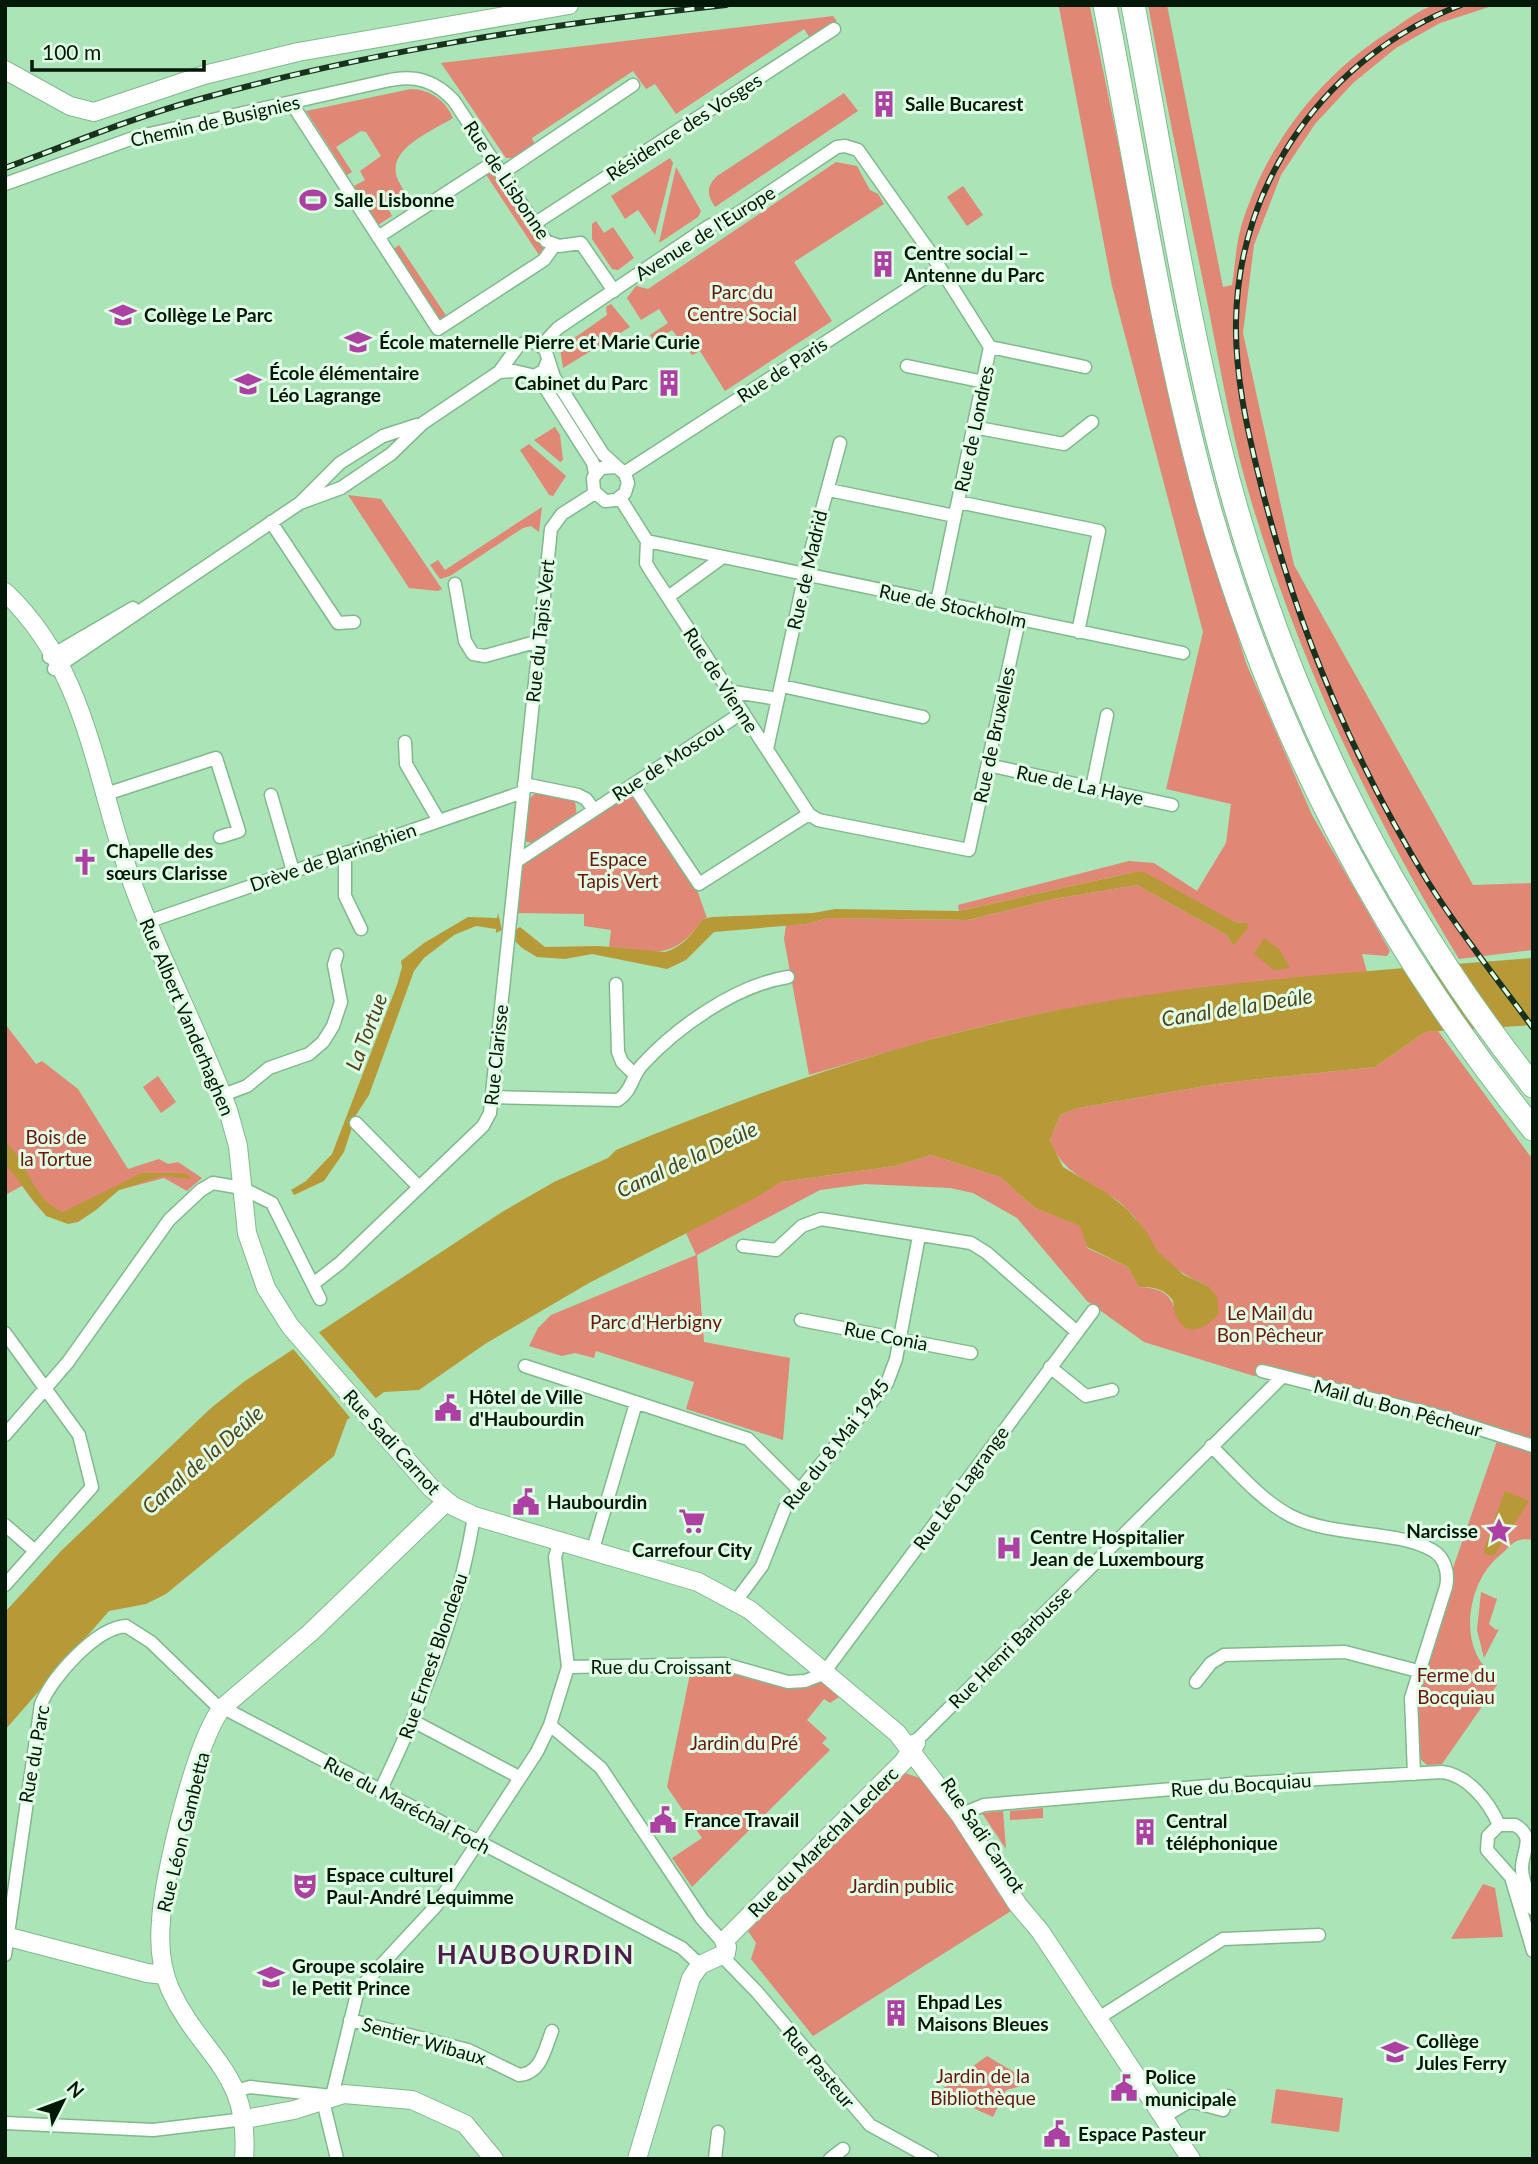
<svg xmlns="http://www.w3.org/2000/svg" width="1538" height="2164" font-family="Lato,sans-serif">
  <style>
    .green { fill: #e18776 }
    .water { fill: #b89937 }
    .pier { fill: #aae4b7 }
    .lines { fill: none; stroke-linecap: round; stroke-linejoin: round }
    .street-casing { stroke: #81b98e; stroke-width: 15 }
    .secondary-casing { stroke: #81b98e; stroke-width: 20 }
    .highway-casing { stroke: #81b98e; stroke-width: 25 }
    .street { stroke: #fff; stroke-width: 12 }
    .secondary { stroke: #fff; stroke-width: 18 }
    .highway { stroke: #fff; stroke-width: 23 }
    .rail-casing { stroke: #18321e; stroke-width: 6 }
    .rail { stroke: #e0fde6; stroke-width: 3.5; stroke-dasharray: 10; stroke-linecap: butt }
    .labels { text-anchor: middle; stroke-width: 6; stroke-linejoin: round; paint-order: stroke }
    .poi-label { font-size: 19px; font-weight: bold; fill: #031808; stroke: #e0fde6; text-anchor: start }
    .street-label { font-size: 19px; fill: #031808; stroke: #e0fde6 }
    .park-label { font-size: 19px; fill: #6a1509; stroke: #e0fde6 }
    .water-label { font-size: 21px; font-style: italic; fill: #50431b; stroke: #e0fde6 }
    .district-label { font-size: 26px; font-weight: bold; letter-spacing: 2px; fill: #4e1b4a; stroke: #e0fde6 }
  </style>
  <rect width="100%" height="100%" fill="#aae4b7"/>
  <path class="green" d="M1148 5H1167L1223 287 1232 285C1235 266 1236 245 1241 227 1265 146 1319 76 1390 31 1403 23 1420 8 1436 5 1454 2 1476 5 1495 5L1440 23 1396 48 1353 83 1315 124 1281 175 1254 245 1243 333 1294 565 1473 885 1533 883V950L1459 959C1372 816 1302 667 1253 507 1232 440 1221 370 1207 301 1187 202 1166 104 1148 5Z
    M1059 7H1090L1183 458 1246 663 1312 815 1390 951 1387 956 1362 954 1367 972C1248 982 1131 995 1014 1019 945 1034 877 1055 809 1075L784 939 786 925 806 924 828 918 968 920 1054 899 1137 885 1227 935 1233 946 1247 923 1235 922 1135 872 959 911 958 905 1129 861 1154 863 1197 891 1226 843 1231 804 1166 789 1203 632 1112 286Z
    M833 16 837 21 810 38 804 29 676 114 655 84 646 89 633 71 532 138 535 145 515 158H506L441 63Z
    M411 89C430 89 446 101 453 118 433 131 384 149 398 180 401 187 406 193 410 200L404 204 401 200 388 208 392 216 378 225 354 186 365 180 360 171 381 156 366 132 361 131 336 147 352 172 347 175 306 111Z
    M844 93 858 111 715 207C707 195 706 187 717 176Z
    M670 158 673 163 655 235 638 210 625 219 611 196Z
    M836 162 857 166 870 190 878 194 884 204 794 262 832 321 725 391 700 351 692 355 672 330 654 341 650 335 668 323 659 309 641 320 627 298 636 286 648 289Z
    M676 167 701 211 698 217 659 243Z
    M492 171 545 251 539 255 485 173Z
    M963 186 983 215 967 226 947 197Z
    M596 221 604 233 613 227 634 258 618 270 612 269 592 239V224Z
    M399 245 447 317 439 321 392 250Z
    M611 304 630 327 563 368 560 348 607 315 606 307Z
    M555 427 560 435 563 460 560 462 534 440Z
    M529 444 566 476 553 496 549 495 520 450Z
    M348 495 381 499 442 589 438 591 409 588Z
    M542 507 539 532 531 526 523 528 450 576 440 579 430 565 438 560 445 570Z
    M540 793 575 801 577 817 535 844 524 841 527 802 534 794Z
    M633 793 696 887 707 918 703 919C673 962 654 952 609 947L611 930 584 926V914L516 913 520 863Z
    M5 1024 36 1064 42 1061 78 1089 128 1169 159 1159 168 1164 178 1162 202 1178 187 1191 164 1178 119 1190 76 1222C44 1220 41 1211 22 1186L5 1195Z
    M1438 1031 1533 1160V1443L1284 1372 1254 1376 1144 1342 1087 1301 1017 1218 973 1193 950 1188 865 1184 820 1190 697 1255 704 1342 790 1358 783 1440 686 1409 694 1382 596 1351 594 1358 575 1353 562 1356 529 1346 538 1328 551 1315 696 1255 686 1233 781 1182 895 1166 931 1155 1000 1177 1035 1208 1081 1226 1087 1248 1128 1267 1139 1287C1160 1288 1172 1293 1176 1314L1208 1286C1190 1278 1173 1269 1159 1254 1147 1241 1141 1223 1128 1210 1100 1182 1065 1180 1050 1141L1060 1115 1078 1108 1223 1083 1375 1067 1425 1032Z
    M158 1076 176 1102 161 1113 143 1087Z
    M1497 1441 1533 1451V1540C1513 1536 1511 1547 1497 1558 1472 1580 1461 1628 1479 1659 1484 1668 1495 1674 1497 1685L1442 1764 1427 1765 1418 1757 1415 1699 1451 1592 1452 1571Z
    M1481 1592 1497 1599 1489 1624 1496 1630 1499 1629 1484 1658 1477 1630Z
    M691 1669H726L778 1686H803L821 1681 839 1697 830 1703 824 1699 807 1720 827 1738 822 1743 830 1750 692 1887 672 1858 702 1838 667 1787Z
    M905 1773 920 1778 956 1825 1011 1911 813 2036 751 1959 756 1943 748 1931 872 1807 869 1802Z
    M1043 1808V1818L1010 1820V1811Z
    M1003 1811 1006 1849 982 1813Z
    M1483 1884 1495 1888 1503 1937 1451 1939Z
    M987 2056 1024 2078 1018 2087 1006 2090 993 2117 938 2092Z
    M1276 2089 1343 2098 1339 2132 1271 2123Z"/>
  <path class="water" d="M1135 872H1144L1235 922 1247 923 1248 928 1233 946 1227 935 1137 885 1054 899 968 920 828 918 806 924 714 932 686 960 667 969 592 954 565 959 537 957 522 948 512 938 513 931 520 927 545 947 599 946 665 952C683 947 692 934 703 919L712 917 813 913 835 909 959 911Z
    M498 913 502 930 496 933V929L476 926 454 935 424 958 414 971 369 1095 356 1115 344 1152 324 1181 294 1195 291 1190 306 1181 332 1154 397 985 402 967 401 961 424 943 468 917 497 918Z
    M1264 938 1280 950 1290 968 1274 970 1254 954Z
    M1533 958V1025L1425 1032 1375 1067 1223 1083 1078 1108 1060 1115 1050 1141 1063 1167 1107 1193 1128 1210 1147 1233 1158 1252 1184 1275 1208 1286 1217 1297 1219 1314C1206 1329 1185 1340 1175 1313 1173 1308 1175 1302 1171 1298 1163 1288 1151 1287 1139 1287L1128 1267 1087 1247 1080 1226 1035 1208 1000 1177 931 1155 895 1166 781 1182 755 1198 589 1283 485 1344 419 1390 384 1392 347 1420 334 1456 166 1594 146 1604 109 1611 5 1730V1612L61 1551 211 1408 245 1381 502 1212 554 1182 608 1158 616 1150C771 1085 930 1031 1097 1003 1241 978 1390 970 1533 958Z
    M5 1142C28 1161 32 1200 63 1212L142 1173H179L187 1174 192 1179 162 1176 119 1190 96 1210 78 1222 68 1224 46 1216 9 1169 5 1163Z
    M1505 1491 1529 1501 1494 1556 1484 1553 1485 1546Z"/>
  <path class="pier" d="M317 1330 378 1401 352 1420 290 1345Z"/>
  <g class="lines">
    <defs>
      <path id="street" d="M292 104 438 329 544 260 554 246
        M501 174 633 85
        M5 184 136 137 390 80C416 75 436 81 454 101L546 241 559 246 581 243 614 291
        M534 224 834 29
        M378 237 494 162
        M542 345 558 328 709 226 737 214 837 147 845 146 858 150 930 252 990 347 937 602
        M990 347 1085 367
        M907 366 984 382
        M499 372 514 371 535 376 544 370 548 360
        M532 376 546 389 593 463 595 474
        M973 427 1064 444 1092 422
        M624 473 940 268
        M829 490 955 516
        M620 498 647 541
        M958 502 1099 531 1078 632
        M300 503 341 488 391 454 423 423 499 372 519 345 532 341 545 349 554 377 603 454 625 474 628 483 625 493 616 500 605 501 594 491 593 478 601 468 616 467
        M271 522 338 623 354 622
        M647 541 1183 653
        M647 541 646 563 650 570 809 814
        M455 584 465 641 473 654 485 656 539 641
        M668 597 723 557
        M49 657 133 608
        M54 669 300 503 340 463 383 436 417 425
        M782 686 923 717
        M728 691 778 699
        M405 742 406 764 439 821
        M767 749 807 565 840 443
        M988 765 1172 805
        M524 784 578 795 586 799 594 810
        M633 785 699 884 809 814 818 820 969 850 1019 620
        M1092 788 1107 715
        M103 795 216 758 239 831 220 837
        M271 795 293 871
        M345 853V896L361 929
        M517 861 743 712
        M147 922 523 792
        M616 984 618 1052 622 1062 635 1075
        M223 1095 247 1086 269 1068 309 1054 323 1042 333 1026 341 1002 334 965 337 955
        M491 1097 618 1100C632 1091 632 1076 642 1065 677 1027 736 985 788 977
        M356 1123 419 1187
        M743 1246 776 1250 802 1226 821 1219 971 1243 987 1253 1077 1332
        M313 1284 340 1263 483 1126 490 1113 551 529 562 514 595 493
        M801 1320 971 1353
        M5 1333 79 1435 92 1487 5 1585
        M525 1366 748 1439 799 1490
        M1050 1367 1086 1396 1112 1390
        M1262 1371 1439 1416 1533 1446
        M5 1435 68 1362 169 1220 201 1190 213 1183 242 1188 272 1203 320 1299
        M1211 1446C1236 1470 1260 1500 1291 1516 1334 1538 1393 1529 1432 1550 1445 1557 1449 1573 1446 1587L1411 1698 1414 1774
        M5 1525 35 1551
        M593 1549 636 1403
        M736 1601 762 1566 785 1508 887 1383 896 1359 919 1236
        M568 1667 724 1664 788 1682 805 1681 823 1674 1093 1311
        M1196 1682 1211 1663 1224 1655 1345 1652 1418 1671
        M413 1721 519 1777
        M550 1725 601 1768 702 1919 720 1939
        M917 1740 1281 1378
        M380 1791C422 1704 459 1612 474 1516
        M960 1815 984 1805 1232 1784 1442 1772C1468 1775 1489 1802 1499 1825
        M1533 1909C1529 1896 1523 1883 1522 1870 1521 1851 1537 1838 1515 1825H1499L1488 1836 1487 1850 1511 1877 1533 1951
        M5 1955 41 1704C53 1676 96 1628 126 1626L151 1642 214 1703 682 1948 700 1965
        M722 1956 757 1992 870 2125 932 2159
        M1097 2019 1223 1939 1319 1935
        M350 2020 468 2050 519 2075C541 2074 545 2049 552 2031
        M235 2091 250 2087 332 2096 358 1990 436 1906 537 1752 550 1725 568 1667 555 1557 560 1540
        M323 2101 337 2159
        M1163 2117 1190 2101 1223 2110 1228 2096
        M5 2123 153 2130 245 2119
        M715 2159 718 2132
        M830 2159 843 2149"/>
      <path id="secondary" d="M5 70 70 106 94 112 204 75 298 52 569 5
        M5 592C89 671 95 782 133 885 161 961 199 1033 228 1110L238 1146 247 1233 266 1288 290 1326 431 1488 453 1506 474 1516 698 1582 750 1610 897 1733 960 1815 1018 1905 1040 1931 1191 2159
        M5 1936 147 1973 165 1975
        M724 1941 903 1762 916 1743
        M245 2119 294 2110 344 2094 412 2100 465 2124 494 2159
        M244 2159C251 2070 201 2057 170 1989 161 1968 159 1943 161 1921 163 1877 196 1740 222 1708L310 1633 446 1502
        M637 2159 691 1978 700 1965 726 1953 727 1947 724 1941"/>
      <path id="highway" d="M1105 5C1137 169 1162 336 1206 497 1270 728 1382 943 1533 1129
        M1133 5C1161 153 1184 302 1220 448 1277 679 1385 901 1533 1086"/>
    </defs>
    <use href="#street" class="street-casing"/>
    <use href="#secondary" class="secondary-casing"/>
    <use href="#highway" class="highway-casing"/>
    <use href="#street" class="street"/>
    <use href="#secondary" class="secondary"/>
    <use href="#highway" class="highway"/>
    <defs>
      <path id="rail" d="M1461 5C1329 55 1238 180 1236 322 1235 375 1247 429 1260 481 1295 622 1352 758 1428 882 1460 933 1498 980 1533 1028
        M5 168C70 144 134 117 200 99 371 51 550 24 726 5"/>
    </defs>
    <use href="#rail" class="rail-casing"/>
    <use href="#rail" class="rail"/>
  </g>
  <defs>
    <symbol id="building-bare" viewBox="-9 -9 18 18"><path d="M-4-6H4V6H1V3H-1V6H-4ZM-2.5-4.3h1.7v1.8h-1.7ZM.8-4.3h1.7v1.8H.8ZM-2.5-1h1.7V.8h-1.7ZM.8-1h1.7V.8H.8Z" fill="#ac41a3" stroke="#e0fde6" stroke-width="2.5" paint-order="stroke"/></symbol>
    <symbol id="stadium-bare" viewBox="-9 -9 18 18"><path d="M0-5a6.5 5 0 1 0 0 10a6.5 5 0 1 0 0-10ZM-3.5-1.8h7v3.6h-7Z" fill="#ac41a3" stroke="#e0fde6" stroke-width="2.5" paint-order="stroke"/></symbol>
    <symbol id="school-bare" viewBox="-9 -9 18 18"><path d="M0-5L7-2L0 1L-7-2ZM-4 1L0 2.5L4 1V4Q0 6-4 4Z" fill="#ac41a3" stroke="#e0fde6" stroke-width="2.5" paint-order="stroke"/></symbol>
    <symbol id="church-bare" viewBox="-9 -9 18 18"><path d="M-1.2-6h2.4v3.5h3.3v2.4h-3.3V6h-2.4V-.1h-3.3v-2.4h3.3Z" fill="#ac41a3" stroke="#e0fde6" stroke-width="2.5" paint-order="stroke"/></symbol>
    <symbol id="civic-bare" viewBox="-9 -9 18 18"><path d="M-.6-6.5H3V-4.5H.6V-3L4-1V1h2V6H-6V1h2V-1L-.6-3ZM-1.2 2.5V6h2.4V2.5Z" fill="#ac41a3" stroke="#e0fde6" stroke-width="2.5" paint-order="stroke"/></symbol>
    <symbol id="supermarket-bare" viewBox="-9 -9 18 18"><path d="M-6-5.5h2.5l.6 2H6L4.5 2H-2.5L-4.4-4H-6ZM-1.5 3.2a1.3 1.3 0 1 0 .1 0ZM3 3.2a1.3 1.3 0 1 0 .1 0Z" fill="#ac41a3" stroke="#e0fde6" stroke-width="2.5" paint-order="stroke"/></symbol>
    <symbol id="sight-bare" viewBox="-9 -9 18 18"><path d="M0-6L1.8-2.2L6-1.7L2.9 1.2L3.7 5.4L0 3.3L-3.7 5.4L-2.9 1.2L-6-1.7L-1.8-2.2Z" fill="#ac41a3" stroke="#e0fde6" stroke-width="2.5" paint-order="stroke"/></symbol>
    <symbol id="hospital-bare" viewBox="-9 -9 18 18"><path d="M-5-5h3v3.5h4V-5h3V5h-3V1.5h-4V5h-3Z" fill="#ac41a3" stroke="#e0fde6" stroke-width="2.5" paint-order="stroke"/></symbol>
    <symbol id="theatre-bare" viewBox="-9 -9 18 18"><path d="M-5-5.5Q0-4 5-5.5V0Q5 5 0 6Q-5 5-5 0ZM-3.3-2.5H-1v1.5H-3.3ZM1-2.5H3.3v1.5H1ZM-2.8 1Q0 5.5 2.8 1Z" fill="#ac41a3" stroke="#e0fde6" stroke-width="2.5" paint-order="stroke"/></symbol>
  </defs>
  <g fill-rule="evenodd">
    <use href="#building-bare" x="865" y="85" width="38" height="38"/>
    <use href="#stadium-bare" x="294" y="181" width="38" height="38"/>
    <use href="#building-bare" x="864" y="245" width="38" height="38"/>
    <use href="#school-bare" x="104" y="296" width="38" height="38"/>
    <use href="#school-bare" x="339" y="323" width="38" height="38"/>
    <use href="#building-bare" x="650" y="364" width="38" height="38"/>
    <use href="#school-bare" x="229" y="365" width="38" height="38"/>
    <use href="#church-bare" x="66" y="843" width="38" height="38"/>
    <use href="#civic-bare" x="429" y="1389" width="38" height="38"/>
    <use href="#civic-bare" x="507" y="1483" width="38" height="38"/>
    <use href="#supermarket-bare" x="673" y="1502" width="38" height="38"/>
    <use href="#sight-bare" x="1480" y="1512" width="38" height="38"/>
    <use href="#hospital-bare" x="990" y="1529" width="38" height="38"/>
    <use href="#civic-bare" x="644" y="1801" width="38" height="38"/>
    <use href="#building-bare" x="1126" y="1813" width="38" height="38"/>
    <use href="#theatre-bare" x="286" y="1867" width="38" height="38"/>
    <use href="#school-bare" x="252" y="1958" width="38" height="38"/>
    <use href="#building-bare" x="877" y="1994" width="38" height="38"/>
    <use href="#school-bare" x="1376" y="2033" width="38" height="38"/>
    <use href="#civic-bare" x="1105" y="2069" width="38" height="38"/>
    <use href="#civic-bare" x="1038" y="2115" width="38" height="38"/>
  </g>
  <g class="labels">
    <g class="poi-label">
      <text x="905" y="111">Salle Bucarest</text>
      <text x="334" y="207">Salle Lisbonne</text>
      <text x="904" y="260">Centre social –<tspan x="904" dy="22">Antenne du Parc</tspan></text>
      <text x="144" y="322">Collège Le Parc</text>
      <text x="379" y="349">École maternelle Pierre et Marie Curie</text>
      <text x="269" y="380">École élémentaire<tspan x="269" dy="22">Léo Lagrange</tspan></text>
      <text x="648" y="390" text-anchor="end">Cabinet du Parc</text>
      <text x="106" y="858">Chapelle des<tspan x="106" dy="22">sœurs Clarisse</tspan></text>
      <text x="469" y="1404">Hôtel de Ville<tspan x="469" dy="22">d'Haubourdin</tspan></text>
      <text x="547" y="1509">Haubourdin</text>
      <text x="1478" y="1538" text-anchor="end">Narcisse</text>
      <text x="1030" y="1544">Centre Hospitalier<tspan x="1030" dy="22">Jean de Luxembourg</tspan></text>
      <text x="692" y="1557" text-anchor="middle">Carrefour City</text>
      <text x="684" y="1827">France Travail</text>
      <text x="1166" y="1828">Central<tspan x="1166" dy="22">téléphonique</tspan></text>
      <text x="326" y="1882">Espace culturel<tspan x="326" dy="22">Paul-André Lequimme</tspan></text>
      <text x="292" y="1973">Groupe scolaire<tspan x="292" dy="22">le Petit Prince</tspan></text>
      <text x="917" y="2009">Ehpad Les<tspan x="917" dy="22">Maisons Bleues</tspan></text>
      <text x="1416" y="2048">Collège<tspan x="1416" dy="22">Jules Ferry</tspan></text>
      <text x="1145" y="2084">Police<tspan x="1145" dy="22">municipale</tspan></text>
      <text x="1078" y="2141">Espace Pasteur</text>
    </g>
    <g class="street-label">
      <text transform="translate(215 121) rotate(-13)" y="7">Chemin de Busignies</text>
      <text transform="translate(684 127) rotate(-33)" y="7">Résidence des Vosges</text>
      <text transform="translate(507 180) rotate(56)" y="7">Rue de Lisbonne</text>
      <text transform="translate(705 233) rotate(-32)" y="7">Avenue de l'Europe</text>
      <text transform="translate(782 370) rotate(-33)" y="7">Rue de Paris</text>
      <text transform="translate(974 429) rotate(-78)" y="7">Rue de Londres</text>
      <text transform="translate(807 570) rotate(-77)" y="7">Rue de Madrid</text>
      <text transform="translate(953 606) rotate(12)" y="7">Rue de Stockholm</text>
      <text transform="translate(540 631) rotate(-84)" y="7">Rue du Tapis Vert</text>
      <text transform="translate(721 680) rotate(57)" y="7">Rue de Vienne</text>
      <text transform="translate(994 735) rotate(-78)" y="7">Rue de Bruxelles</text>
      <text transform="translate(668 761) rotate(-33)" y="7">Rue de Moscou</text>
      <text transform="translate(1080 785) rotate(12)" y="7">Rue de La Haye</text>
      <text transform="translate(333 857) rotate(-19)" y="7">Drève de Blaringhien</text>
      <text transform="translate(187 1017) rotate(67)" y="7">Rue Albert Vanderhaghen</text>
      <text transform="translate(496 1055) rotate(-84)" y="7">Rue Clarisse</text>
      <text transform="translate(886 1336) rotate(11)" y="7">Rue Conia</text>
      <text transform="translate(1398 1408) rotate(15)" y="7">Mail du Bon Pêcheur</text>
      <text transform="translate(392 1442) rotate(48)" y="7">Rue Sadi Carnot</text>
      <text transform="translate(836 1444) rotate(-52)" y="7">Rue du 8 Mai 1945</text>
      <text transform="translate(961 1488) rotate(-54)" y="7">Rue Léo Lagrange</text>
      <text transform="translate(1010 1647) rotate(-45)" y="7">Rue Henri Barbusse</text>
      <text transform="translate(433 1656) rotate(-71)" y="7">Rue Ernest Blondeau</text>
      <text x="661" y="1674">Rue du Croissant</text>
      <text transform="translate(34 1754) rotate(-80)" y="7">Rue du Parc</text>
      <text transform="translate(1241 1785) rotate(-4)" y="7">Rue du Bocquiau</text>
      <text transform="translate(407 1805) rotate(28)" y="7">Rue du Maréchal Foch</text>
      <text transform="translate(183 1832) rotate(-76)" y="7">Rue Léon Gambetta</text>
      <text transform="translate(983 1835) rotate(56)" y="7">Rue Sadi Carnot</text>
      <text transform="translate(823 1842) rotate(-45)" y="7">Rue du Maréchal Leclerc</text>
      <text transform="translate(424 2041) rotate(16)" y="7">Sentier Wibaux</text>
      <text transform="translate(819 2067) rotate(50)" y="7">Rue Pasteur</text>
    </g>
    <g class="park-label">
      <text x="742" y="299">Parc du<tspan x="742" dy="22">Centre Social</tspan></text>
      <text x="618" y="866">Espace<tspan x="618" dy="22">Tapis Vert</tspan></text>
      <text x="56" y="1144">Bois de<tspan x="56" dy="22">la Tortue</tspan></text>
      <text x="1270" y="1320">Le Mail du<tspan x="1270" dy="22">Bon Pêcheur</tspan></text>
      <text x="656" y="1329">Parc d'Herbigny</text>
      <text x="1456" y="1682">Ferme du<tspan x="1456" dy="22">Bocquiau</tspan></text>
      <text x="744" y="1750">Jardin du Pré</text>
      <text x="902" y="1893">Jardin public</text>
      <text x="983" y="2083">Jardin de la<tspan x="983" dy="22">Bibliothèque</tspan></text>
    </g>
    <g class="water-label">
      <text transform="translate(1237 1008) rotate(-9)" y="7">Canal de la Deûle</text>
      <text transform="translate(367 1032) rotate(-69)" y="7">La Tortue</text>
      <text transform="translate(687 1160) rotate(-25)" y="7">Canal de la Deûle</text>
      <text transform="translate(203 1460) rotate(-41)" y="7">Canal de la Deûle</text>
    </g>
    <g class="district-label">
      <text x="536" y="1964">HAUBOURDIN</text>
    </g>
  </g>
  <rect width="1538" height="2164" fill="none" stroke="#031808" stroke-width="14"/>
  <g transform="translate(63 2101) rotate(48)" stroke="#e0fde6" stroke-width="5" paint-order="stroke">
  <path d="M0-5L12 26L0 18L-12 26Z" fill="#031808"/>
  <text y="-10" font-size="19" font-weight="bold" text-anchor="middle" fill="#031808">N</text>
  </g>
  <path d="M32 60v10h172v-10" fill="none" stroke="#031808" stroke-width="3.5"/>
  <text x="42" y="60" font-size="21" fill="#031808" stroke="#e0fde6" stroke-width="5" paint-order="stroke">100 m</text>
</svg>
